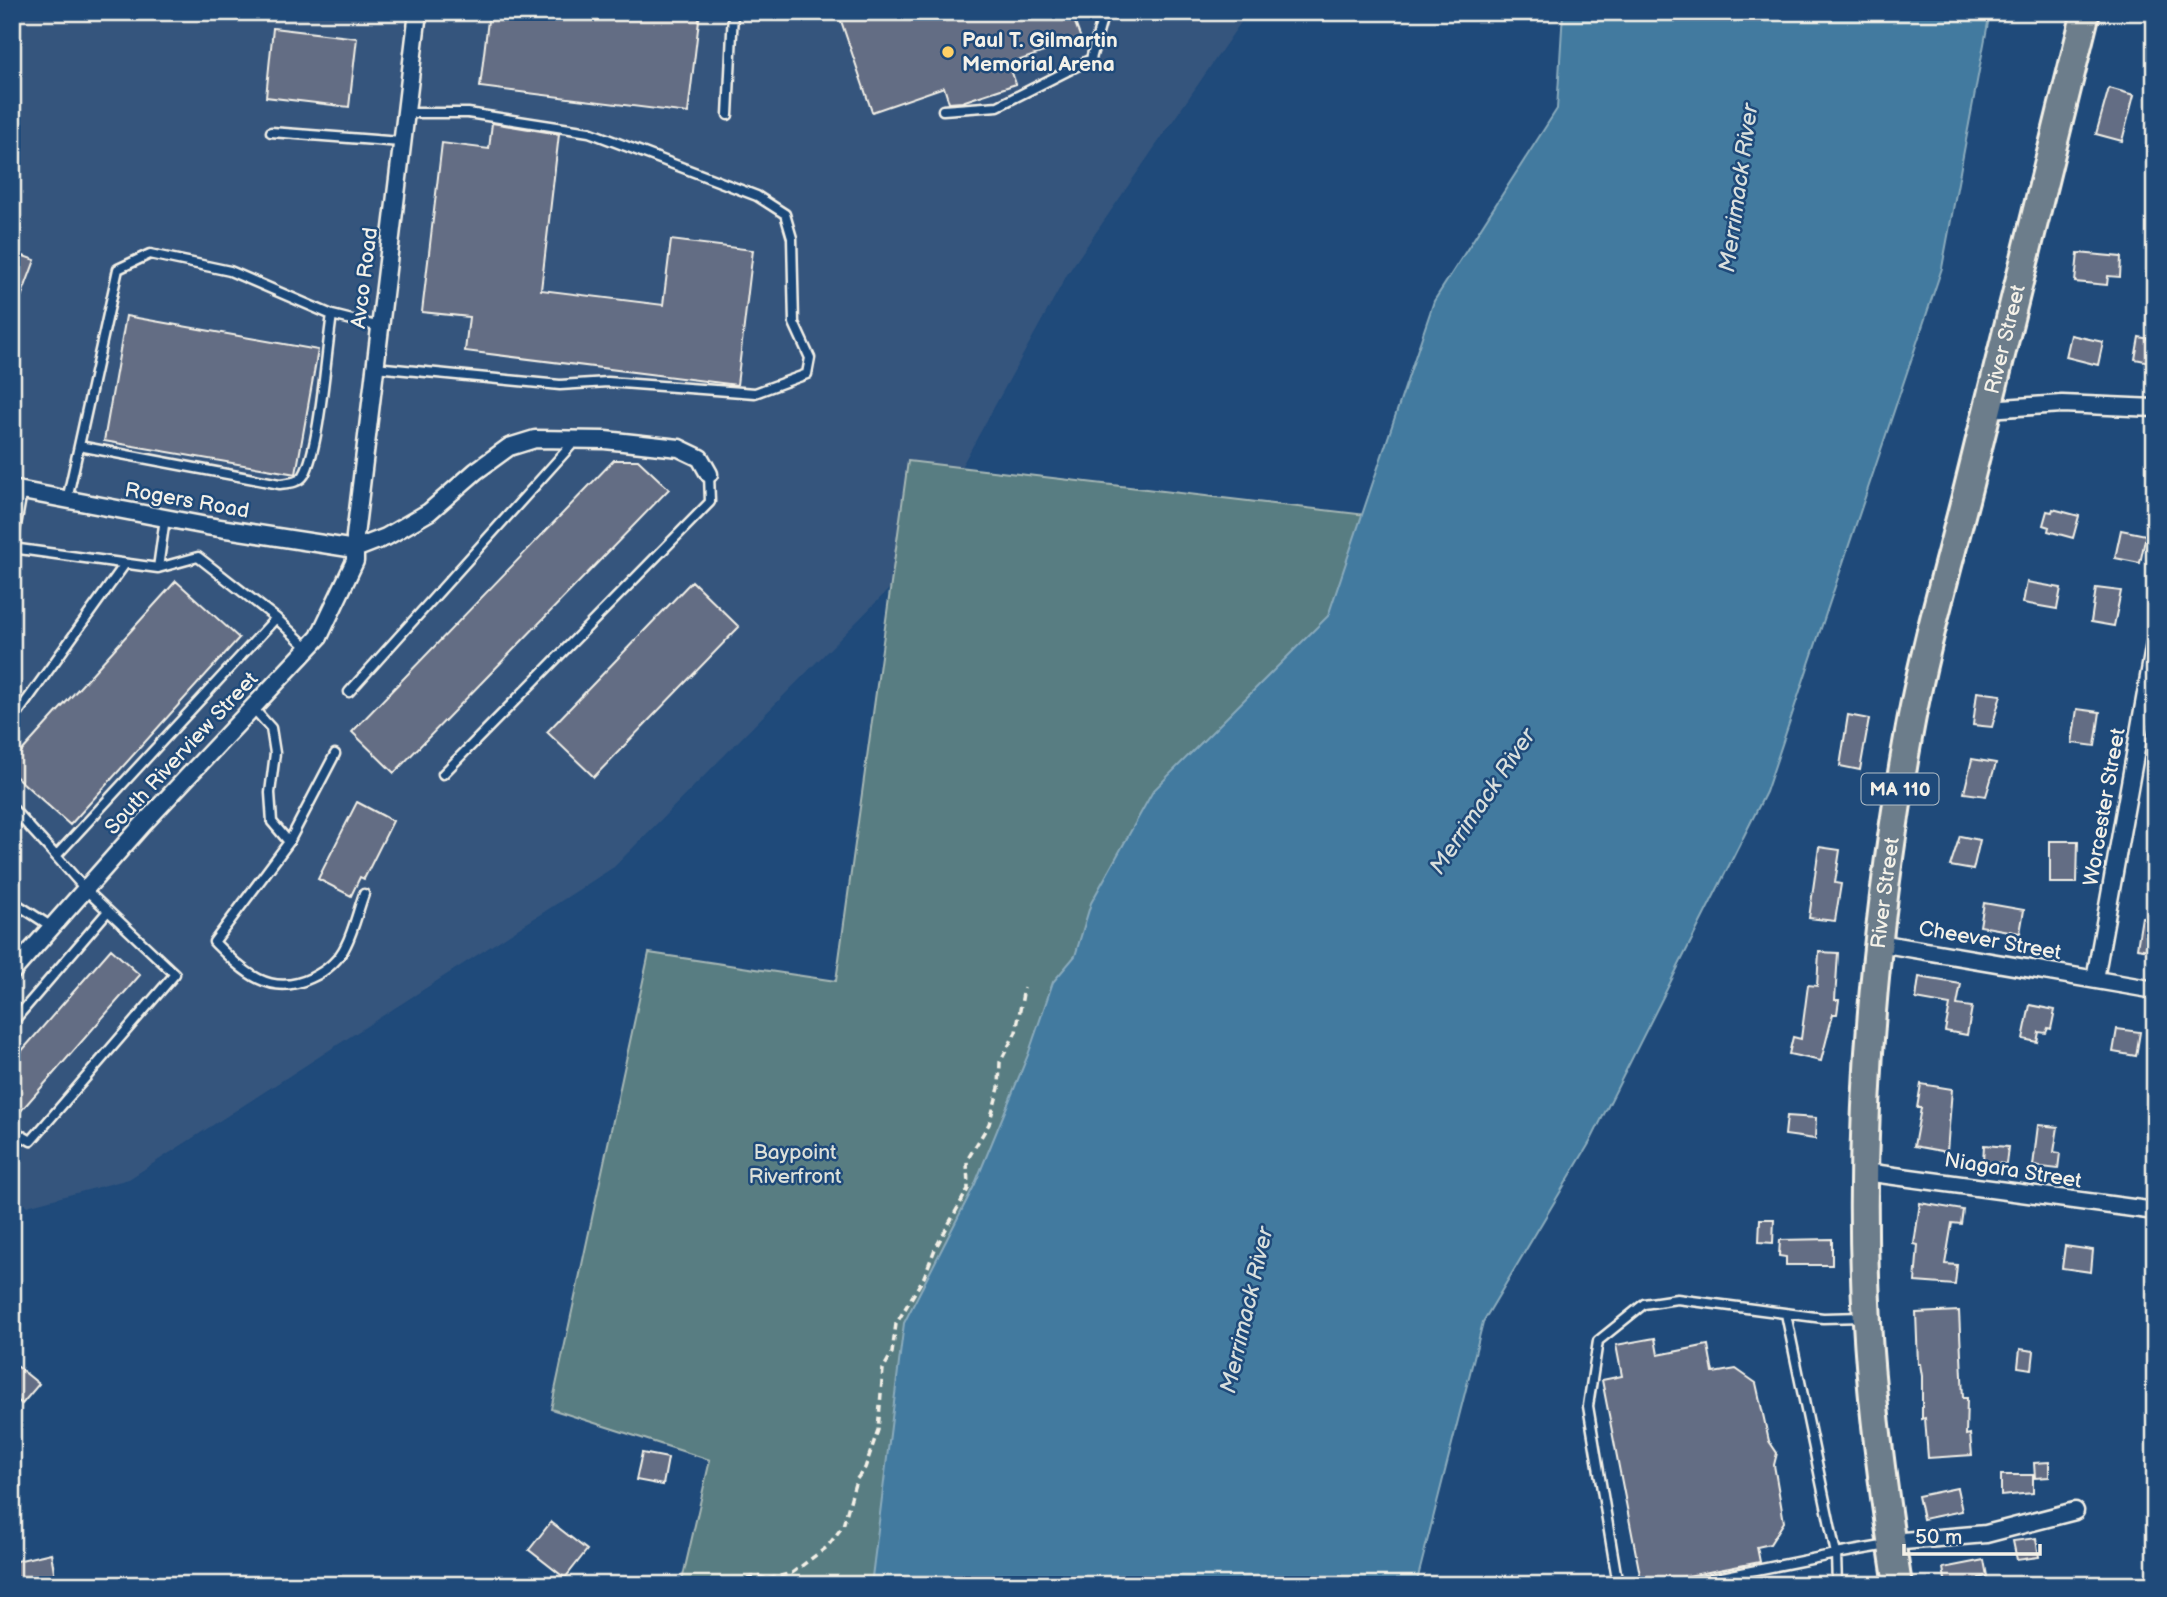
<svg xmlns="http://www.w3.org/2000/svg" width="2167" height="1597" font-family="'Balsamiq Sans',sans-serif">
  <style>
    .built { fill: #34547d }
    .green { fill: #597d82; stroke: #a6b7b5; stroke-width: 2 }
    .water { fill: #427a9f; stroke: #89aabc; stroke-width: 2 }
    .building { fill: #646d84; stroke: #f4f1e8; stroke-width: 2 }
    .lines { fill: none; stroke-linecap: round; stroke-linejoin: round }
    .lane-casing { stroke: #f4f1e8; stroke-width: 13 }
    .street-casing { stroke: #f4f1e8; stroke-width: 21 }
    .primary-casing { stroke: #f4f1e8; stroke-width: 32 }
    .path { stroke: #f4f1e8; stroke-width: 3.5; stroke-dasharray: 7 5; stroke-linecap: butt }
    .lane { stroke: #1f4a7a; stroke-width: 8 }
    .street { stroke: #1f4a7a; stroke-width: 16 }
    .primary { stroke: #6c7d8b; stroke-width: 26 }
    .poi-dot { fill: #ffd166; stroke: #1f4a7a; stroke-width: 2.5 }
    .labels { text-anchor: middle; stroke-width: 5; stroke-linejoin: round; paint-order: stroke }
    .shield { fill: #1f4a7a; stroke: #b4bfc7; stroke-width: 2 }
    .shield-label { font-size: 19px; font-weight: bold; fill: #f4f1e8 }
    .poi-label { font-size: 21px; font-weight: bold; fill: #f4f1e8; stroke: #1f4a7a; text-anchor: start }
    .street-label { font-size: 21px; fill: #f4f1e8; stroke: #1f4a7a }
    .park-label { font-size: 21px; fill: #dde0d9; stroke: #1f4a7a }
    .water-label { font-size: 23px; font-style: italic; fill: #d9dfdd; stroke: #1f4a7a }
  </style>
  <rect width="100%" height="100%" fill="#1f4a7a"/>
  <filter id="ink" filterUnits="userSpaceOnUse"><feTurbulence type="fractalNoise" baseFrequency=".0143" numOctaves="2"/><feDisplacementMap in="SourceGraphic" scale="14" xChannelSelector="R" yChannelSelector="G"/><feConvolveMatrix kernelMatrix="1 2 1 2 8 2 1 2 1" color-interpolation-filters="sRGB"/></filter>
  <g filter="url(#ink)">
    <path class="built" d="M12 12H1248L1068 273 900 578 614 867 129 1179 27 1206 12 1194Z"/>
    <path class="green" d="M908 461 1384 517 893 1585H681L710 1460 551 1409 649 953 836 981Z"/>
    <path class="water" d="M1563 12H1990L1942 268 1766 792 1590 1142 1483 1322 1416 1585H871L904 1323 975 1184 1028 1055 1053 982 1075 956 1091 903 1153 791 1328 616 1434 301 1557 109Z"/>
    <path class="building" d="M489 12H700L688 113 480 87Z
      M838 12H1071L1081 39 1009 64 1016 84 962 102 949 103 944 87 872 112Z
      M273 28 357 38 349 107 266 97Z
      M2109 88 2134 95 2122 141 2096 134Z
      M492 123 559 134 541 290 663 305 671 240 753 250 737 385 465 351 469 317 422 312 442 143 489 149Z
      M12 252 35 260 14 316H12Z
      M2078 253 2121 257 2120 277 2108 276 2107 285 2075 282Z
      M126 316 318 350 296 474 104 441Z
      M2071 335 2103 342 2098 365 2066 357Z
      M2139 337 2155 340V363L2135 359Z
      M614 460H638L669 489 394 773 352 732Z
      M2053 509 2079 516 2073 538 2048 531 2049 527 2043 525 2047 511 2052 512Z
      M2121 530 2146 535 2140 563 2115 558Z
      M176 581 239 638 70 825 12 773V762Z
      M692 581 739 627 594 777 547 732Z
      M2027 582 2061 588 2057 609 2023 603Z
      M2096 588 2121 591 2114 626 2091 622Z
      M1977 692 2001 695 1992 727 1973 725Z
      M2077 709 2100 712 2095 746 2072 743Z
      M1848 715 1869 719 1860 770 1840 766Z
      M1972 759 1996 763 1986 796 1964 793Z
      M357 802 393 821 364 879 360 877 351 896 318 879Z
      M1960 836 1980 840 1973 870 1950 866Z
      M2050 841H2078L2077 883H2050Z
      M1819 847 1840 850 1835 883 1841 884 1835 921 1809 918Z
      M1984 903 2024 910 2020 933 1980 926Z
      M2142 917 2155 919V951L2137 948Z
      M111 949 140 975 12 1121V1062Z
      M1819 952 1838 953 1835 1000H1839L1837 1014H1833L1821 1061 1789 1054 1793 1037 1801 1039 1808 985 1817 986Z
      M1919 977 1961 984 1957 1005 1972 1007 1967 1035 1945 1031 1950 1005 1916 999Z
      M2030 1005 2055 1010 2051 1029 2048 1028 2046 1033 2039 1032 2037 1042 2023 1039Z
      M2117 1029 2140 1032 2136 1056 2113 1052Z
      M1921 1084 1952 1089 1947 1152 1914 1146 1921 1108H1917Z
      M1787 1116 1816 1118 1815 1139 1785 1135Z
      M2038 1125 2058 1127 2054 1152 2060 1153 2058 1169 2033 1166Z
      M1984 1145 2008 1147 2006 1164 1983 1162Z
      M1920 1203 1963 1210 1961 1224 1952 1223 1945 1264 1957 1265 1955 1285 1915 1282 1918 1245 1914 1244Z
      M1760 1219H1774L1773 1243 1759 1242Z
      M1832 1239V1265H1786V1257L1779 1256 1780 1240Z
      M2065 1246 2093 1250 2091 1272 2062 1268Z
      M1959 1311 1963 1398H1967L1966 1435 1970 1434 1972 1455 1928 1458 1925 1418 1922 1419V1376L1920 1364H1918L1916 1313Z
      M1655 1338 1658 1355 1708 1345 1713 1373 1736 1369 1756 1383 1769 1441 1777 1453 1774 1465 1784 1522 1770 1544 1757 1547 1760 1562 1642 1585 1602 1380 1622 1376 1616 1345Z
      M2020 1349 2034 1351 2032 1369 2018 1367Z
      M12 1362 39 1384 22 1404 12 1396Z
      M642 1453 668 1458 663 1485 636 1480Z
      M2049 1462V1477L2035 1478 2034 1463Z
      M2001 1475H2033V1493L2001 1496Z
      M1957 1488 1962 1511 1923 1519 1918 1496Z
      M551 1522 587 1550 565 1578 529 1550Z
      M2036 1538 2039 1557 2017 1560 2013 1541Z
      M51 1553 55 1577 12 1585V1562Z
      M1984 1560 1987 1576 1979 1578 1980 1585H1946L1943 1568Z"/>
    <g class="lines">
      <defs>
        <path id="lane" d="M943 110 998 106 1091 59 1104 12
          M728 115 733 12
          M271 132 401 142
          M375 367 560 385 608 382 755 393 807 374 810 358 794 323 792 238 785 214 757 196 589 132 468 113H405
          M79 446 280 484C288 483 299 483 304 475 320 447 326 352 332 315
          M22 492 12 548 158 568 165 518
          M67 500 118 269 150 254 230 271 332 315 380 327
          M158 568 198 557 276 618 308 648
          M349 692 576 440
          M252 707 271 728 275 753 270 793 272 822 289 842 214 942C243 971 269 998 311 978 326 971 339 960 346 945 354 929 358 910 364 894
          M12 721 125 564
          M443 774 710 502 709 474
          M12 808 56 856
          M289 842 335 754
          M12 901 52 927
          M12 1023 108 911
          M12 1130 31 1141 175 974 86 890 56 856 276 618
          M1618 1585 1588 1406 1598 1341 1644 1304 1677 1299 1823 1318 1864 1317
          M1682 1585 1836 1554 1786 1314
          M1837 1585 1836 1554 1888 1545"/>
        <path id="street" d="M1988 409 2062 404 2155 408
          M12 489 207 526 355 549 386 537 429 512 476 471 509 447 535 439 605 440 679 448 700 458 709 474
          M1879 943 2155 990
          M12 972 144 823 319 637 355 561V536L418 12
          M2095 979 2155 643
          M1865 1172 2155 1211
          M1891 1542 1986 1534 2075 1511"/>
        <g id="primary">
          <path id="s1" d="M1898 1585C1884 1497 1872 1410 1867 1322 1856 1127 1874 929 1908 738 1923 653 1947 571 1968 488 2007 329 2047 171 2086 12"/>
        </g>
      </defs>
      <use href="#lane" class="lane-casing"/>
      <use href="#street" class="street-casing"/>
      <use href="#primary" class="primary-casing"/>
      <path class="path" d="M768 1579 792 1573 827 1547 843 1526 856 1480 865 1468 878 1430 883 1369 892 1353 896 1324 924 1277 935 1249 968 1189 967 1160 989 1124 999 1088 1000 1062 1016 1032 1024 988
        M737 1585C749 1575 763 1573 774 1585"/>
      <use href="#lane" class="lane"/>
      <use href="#street" class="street"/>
      <use href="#primary" class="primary"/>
    </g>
  </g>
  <circle class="poi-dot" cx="948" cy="52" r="7"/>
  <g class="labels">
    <rect class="shield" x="1861.5" y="773.5" width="77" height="31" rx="5"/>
    <g class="shield-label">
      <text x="1900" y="796">MA 110</text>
    </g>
    <g class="poi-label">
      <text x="962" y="47">Paul T. Gilmartin<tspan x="962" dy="24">Memorial Arena</tspan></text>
    </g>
    <g class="street-label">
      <text transform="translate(364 278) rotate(-83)" y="7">Avco Road</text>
      <text dy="7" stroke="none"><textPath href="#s1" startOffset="1262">River Street</textPath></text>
      <text transform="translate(187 500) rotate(10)" y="7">Rogers Road</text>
      <text transform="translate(181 753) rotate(-47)" y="7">South Riverview Street</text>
      <text transform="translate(2104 807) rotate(-80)" y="7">Worcester Street</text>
      <text dy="7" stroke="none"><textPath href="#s1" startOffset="695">River Street</textPath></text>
      <text transform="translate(1990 940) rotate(10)" y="7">Cheever Street</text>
      <text transform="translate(2013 1170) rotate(9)" y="7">Niagara Street</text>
    </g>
    <g class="park-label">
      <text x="795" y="1159">Baypoint<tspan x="795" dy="24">Riverfront</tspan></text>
    </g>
    <g class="water-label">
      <text transform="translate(1738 188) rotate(-82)" y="8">Merrimack River</text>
      <text transform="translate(1482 801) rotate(-56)" y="8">Merrimack River</text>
      <text transform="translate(1246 1310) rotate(-77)" y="8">Merrimack River</text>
    </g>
  </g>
  <rect width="2167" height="1597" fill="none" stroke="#1f4a7a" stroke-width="42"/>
  <rect x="21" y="21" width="2125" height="1555" fill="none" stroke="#f4f1e8" stroke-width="2.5" filter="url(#ink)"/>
  <path d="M1904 1544v10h136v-10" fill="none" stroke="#f4f1e8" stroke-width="3.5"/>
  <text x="1915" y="1544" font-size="21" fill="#f4f1e8" stroke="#1f4a7a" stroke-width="5" paint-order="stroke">50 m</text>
</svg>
